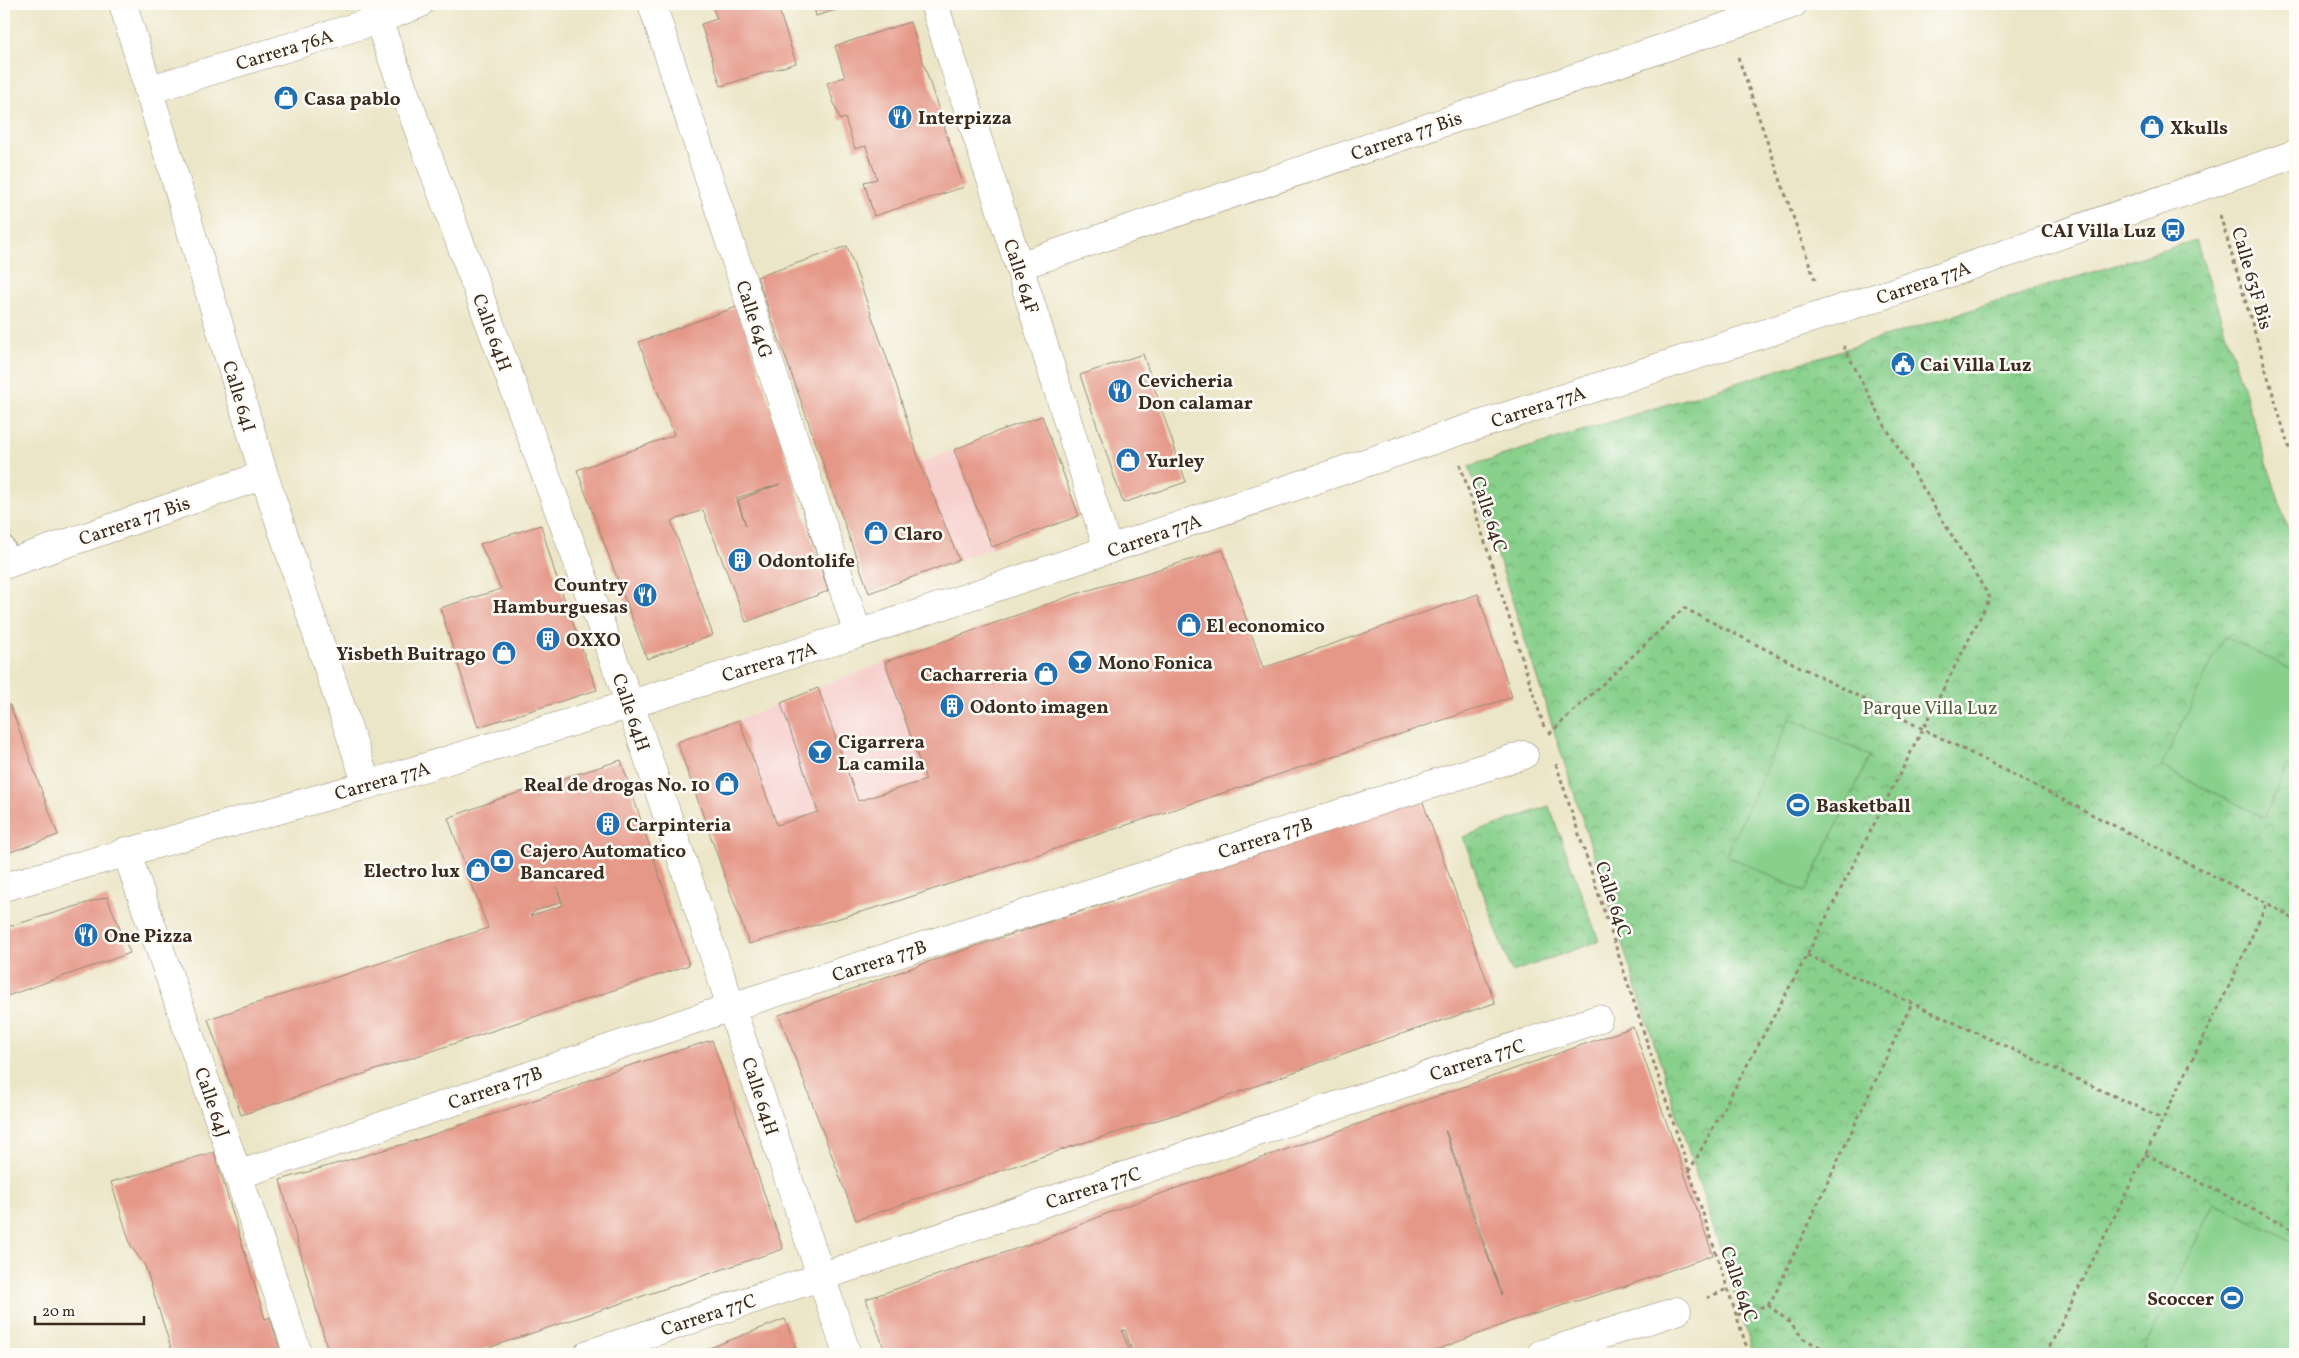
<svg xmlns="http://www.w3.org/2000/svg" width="2299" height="1358" font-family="Vollkorn,serif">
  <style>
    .built { fill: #f7d0ce }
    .park { fill: url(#park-crowns); stroke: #627d55 }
    .pitch { fill: #88d08c; stroke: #627d55 }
    .building { fill: #e59888; fill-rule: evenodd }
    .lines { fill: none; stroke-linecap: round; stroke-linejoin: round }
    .service-casing { stroke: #948873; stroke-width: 21 }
    .minor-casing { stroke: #948873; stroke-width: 29 }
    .tertiary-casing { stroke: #948873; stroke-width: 29 }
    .secondary-casing { stroke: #948873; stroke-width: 29 }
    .path { stroke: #948873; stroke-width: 3; stroke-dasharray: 4 4; stroke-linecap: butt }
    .service { stroke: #fff; stroke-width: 19 }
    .minor { stroke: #fff; stroke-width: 28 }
    .tertiary { stroke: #fff; stroke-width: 28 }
    .secondary { stroke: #fff; stroke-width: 28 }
    .labels { text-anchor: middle; stroke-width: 5; stroke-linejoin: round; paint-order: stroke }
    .street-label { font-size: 19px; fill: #3b2a1e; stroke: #fdfcf7 }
    .poi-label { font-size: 19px; font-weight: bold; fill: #3b2a1e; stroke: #fdfcf7; text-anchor: start }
    .park-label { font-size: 19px; fill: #525c3f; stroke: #fdfcf7 }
  </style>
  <defs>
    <pattern id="park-crowns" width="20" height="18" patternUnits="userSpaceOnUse" patternTransform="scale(1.25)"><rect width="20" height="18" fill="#88d08c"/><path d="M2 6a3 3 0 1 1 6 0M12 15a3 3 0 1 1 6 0" fill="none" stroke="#70a972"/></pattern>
  </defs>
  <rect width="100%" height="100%" fill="#fdfcf7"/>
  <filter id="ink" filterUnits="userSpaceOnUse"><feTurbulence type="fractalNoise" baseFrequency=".02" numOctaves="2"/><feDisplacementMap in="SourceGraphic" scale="10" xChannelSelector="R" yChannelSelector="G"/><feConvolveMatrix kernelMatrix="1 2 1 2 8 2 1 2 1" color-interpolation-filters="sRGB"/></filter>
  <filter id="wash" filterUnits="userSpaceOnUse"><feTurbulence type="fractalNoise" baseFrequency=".0096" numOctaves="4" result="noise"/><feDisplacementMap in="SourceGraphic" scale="20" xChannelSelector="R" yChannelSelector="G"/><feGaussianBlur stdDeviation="1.12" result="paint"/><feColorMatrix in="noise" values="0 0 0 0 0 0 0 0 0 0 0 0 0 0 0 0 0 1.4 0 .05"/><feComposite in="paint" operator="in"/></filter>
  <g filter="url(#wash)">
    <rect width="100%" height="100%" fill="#ece6c8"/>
    <path class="built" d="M954 450 992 547 959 560 920 463Z
      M885 662 926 780 858 801 818 688Z
      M781 703 818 812 777 825 739 720Z"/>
    <path class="park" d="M2196 240 2295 551V1354H1754L1469 466Z
      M1549 806 1599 941 1512 972 1463 837Z"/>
    <path class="pitch" d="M2224 637 2295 671V752L2264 817 2161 767Z
      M1790 718 1870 756 1805 892 1726 855Z
      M2214 1203 2295 1242V1354H2142Z"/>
    <g id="blocks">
      <path class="building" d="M711 4H777L796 63 721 86 701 24 717 19Z
        M813 4H855L816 16Z
        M910 22 964 187 874 216 864 182 877 179 866 146 855 149 845 118 840 120 827 83 845 77 835 46Z
        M847 246 897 387 920 463 959 560 869 593 757 277Z
        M739 306 828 591 746 622 703 510 671 521 713 635 647 659 577 470 674 435 639 342ZM780 484 738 500 746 526 736 498Z
        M1143 354 1186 482 1123 503 1080 375Z
        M1042 416 1079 516 992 547 954 450 996 432Z
        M541 525 555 573 597 690 478 727 440 608 501 589 480 544Z
        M1223 550 1263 668 1478 594 1512 697 892 903 749 944 677 742 739 720 777 825 818 812 781 703 818 688 858 801 926 780 885 662 1076 594Z
        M10 705 58 835 5 854 4 706Z
        M621 760 689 965 241 1115 208 1019 488 928 448 818 496 800ZM557 886 563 905 530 916 535 911 561 902Z
        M1420 794 1495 1003 1365 1046 1190 1110 1076 1145 856 1220 779 1015 928 962 1218 866Z
        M107 897 130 953 4 997V928Z
        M1633 1027 1713 1255 1626 1286 1512 1321 1426 1354H1133L1125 1330 1122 1331 1131 1354H886L866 1299 1045 1239 1123 1207ZM1445 1131H1446L1502 1295 1475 1222Z
        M712 1040 783 1249 470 1354H329L280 1180 411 1142 570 1088 609 1072Z
        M214 1152 265 1319 270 1317 281 1354H173L145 1266 131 1246 111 1182Z
        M785 1319 798 1354H692L707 1349Z"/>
    </g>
  </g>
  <g filter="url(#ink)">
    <use href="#blocks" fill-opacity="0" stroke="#948873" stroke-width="1"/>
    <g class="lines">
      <defs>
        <path id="service" d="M4 545 12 562"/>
        <path id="minor" d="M123 4 264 475 367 785
          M652 4 858 634
          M378 20 630 704
          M148 90 378 20 419 4
          M1019 266 1793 4
          M4 565 264 475
          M126 851 238 1175 298 1354
          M238 1175 731 1007 1524 755
          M588 1354 1598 1019
          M1541 1354 1677 1311"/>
        <path id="tertiary" d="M934 4 1019 266 1108 550
          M630 704 847 1354"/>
        <path id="secondary" d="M4 887 367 785 858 634 1448 435 1909 287 2295 154"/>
      </defs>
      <use href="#service" class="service-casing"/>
      <use href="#minor" class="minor-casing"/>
      <use href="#tertiary" class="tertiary-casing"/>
      <use href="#secondary" class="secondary-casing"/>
      <path class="path" d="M1738 57 1816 283
        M2220 215 2295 468
        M1460 464 1545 730
        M1549 734 1684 608 2267 903 2295 920
        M1556 764 1749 1354
        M1807 955 2162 1118
        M2145 1154 2295 1231
        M1689 1172 1807 955 1990 598 1885 426 1842 343
        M1707 1298 1727 1289
        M1768 1305 1788 1321 1804 1339 1834 1354
        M1737 1315 1768 1305 1775 1294 1912 1003
        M2046 1354 2230 984 2267 903"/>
      <use href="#service" class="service"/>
      <use href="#minor" class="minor"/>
      <use href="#tertiary" class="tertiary"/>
      <use href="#secondary" class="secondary"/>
    </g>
  </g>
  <defs>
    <symbol id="shop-disc" viewBox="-11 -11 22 22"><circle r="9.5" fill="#1f6fb2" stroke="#fdfcf7"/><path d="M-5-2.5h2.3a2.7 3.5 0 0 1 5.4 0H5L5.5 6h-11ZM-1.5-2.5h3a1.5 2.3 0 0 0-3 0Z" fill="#fff"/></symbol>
    <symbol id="restaurant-disc" viewBox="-11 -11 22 22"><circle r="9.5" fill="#1f6fb2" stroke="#fdfcf7"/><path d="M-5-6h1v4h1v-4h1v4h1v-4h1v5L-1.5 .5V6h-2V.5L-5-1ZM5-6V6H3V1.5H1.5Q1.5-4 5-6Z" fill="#fff"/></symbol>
    <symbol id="bus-disc" viewBox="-11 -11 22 22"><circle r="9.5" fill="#1f6fb2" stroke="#fdfcf7"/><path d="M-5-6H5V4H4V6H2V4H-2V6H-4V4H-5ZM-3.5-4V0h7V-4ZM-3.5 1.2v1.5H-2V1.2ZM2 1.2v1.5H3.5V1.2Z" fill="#fff"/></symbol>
    <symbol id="civic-disc" viewBox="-11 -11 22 22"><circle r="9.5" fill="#1f6fb2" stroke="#fdfcf7"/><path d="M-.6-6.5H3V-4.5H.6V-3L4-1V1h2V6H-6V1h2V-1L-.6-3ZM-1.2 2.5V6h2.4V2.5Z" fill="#fff"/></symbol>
    <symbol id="building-disc" viewBox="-11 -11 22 22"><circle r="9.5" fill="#1f6fb2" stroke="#fdfcf7"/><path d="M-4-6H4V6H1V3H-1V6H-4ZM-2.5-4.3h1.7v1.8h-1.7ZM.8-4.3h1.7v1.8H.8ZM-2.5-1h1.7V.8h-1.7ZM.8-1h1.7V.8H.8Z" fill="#fff"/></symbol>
    <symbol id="bar-disc" viewBox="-11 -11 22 22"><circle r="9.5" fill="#1f6fb2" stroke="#fdfcf7"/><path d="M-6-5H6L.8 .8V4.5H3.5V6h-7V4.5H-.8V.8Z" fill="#fff"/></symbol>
    <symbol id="stadium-disc" viewBox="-11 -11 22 22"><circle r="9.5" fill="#1f6fb2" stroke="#fdfcf7"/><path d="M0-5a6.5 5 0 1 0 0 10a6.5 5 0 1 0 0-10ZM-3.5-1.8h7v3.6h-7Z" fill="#fff"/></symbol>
    <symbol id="bank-disc" viewBox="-11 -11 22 22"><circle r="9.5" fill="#1f6fb2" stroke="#fdfcf7"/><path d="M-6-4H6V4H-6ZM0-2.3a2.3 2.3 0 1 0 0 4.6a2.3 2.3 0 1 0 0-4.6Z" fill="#fff"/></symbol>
  </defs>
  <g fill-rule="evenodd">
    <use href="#shop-disc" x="272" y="84" width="28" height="28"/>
    <use href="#restaurant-disc" x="886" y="103" width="28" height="28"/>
    <use href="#shop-disc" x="2138" y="113" width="28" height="28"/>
    <use href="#bus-disc" x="2159" y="216" width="28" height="28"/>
    <use href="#civic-disc" x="1889" y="350" width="28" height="28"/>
    <use href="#restaurant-disc" x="1106" y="377" width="28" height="28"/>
    <use href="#shop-disc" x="1114" y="446" width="28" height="28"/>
    <use href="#shop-disc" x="862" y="519" width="28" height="28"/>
    <use href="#building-disc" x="726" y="546" width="28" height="28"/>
    <use href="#restaurant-disc" x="631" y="581" width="28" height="28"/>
    <use href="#shop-disc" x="1175" y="611" width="28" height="28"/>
    <use href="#building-disc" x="534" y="625" width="28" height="28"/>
    <use href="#shop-disc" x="490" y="639" width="28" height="28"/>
    <use href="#bar-disc" x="1066" y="648" width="28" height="28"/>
    <use href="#shop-disc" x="1032" y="660" width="28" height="28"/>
    <use href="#building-disc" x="938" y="692" width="28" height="28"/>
    <use href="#bar-disc" x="806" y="738" width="28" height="28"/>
    <use href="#shop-disc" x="713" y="770" width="28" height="28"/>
    <use href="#stadium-disc" x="1784" y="791" width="28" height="28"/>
    <use href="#building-disc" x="594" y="810" width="28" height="28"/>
    <use href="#bank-disc" x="488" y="847" width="28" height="28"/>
    <use href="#shop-disc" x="464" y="856" width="28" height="28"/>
    <use href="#restaurant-disc" x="72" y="921" width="28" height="28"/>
    <use href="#stadium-disc" x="2218" y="1284" width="28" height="28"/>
  </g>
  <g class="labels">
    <g class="street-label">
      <text transform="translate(284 49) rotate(-17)" y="7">Carrera 76A</text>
      <text transform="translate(1406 135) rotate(-19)" y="7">Carrera 77 Bis</text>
      <text transform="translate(1022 276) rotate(72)" y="7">Calle 64F</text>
      <text transform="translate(2253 278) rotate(74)" y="7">Calle 63F Bis</text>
      <text transform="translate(1923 282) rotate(-19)" y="7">Carrera 77A</text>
      <text transform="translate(755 319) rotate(72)" y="7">Calle 64G</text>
      <text transform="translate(493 332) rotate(70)" y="7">Calle 64H</text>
      <text transform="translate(240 396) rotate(73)" y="7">Calle 64I</text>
      <text transform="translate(1538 406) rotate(-18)" y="7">Carrera 77A</text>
      <text transform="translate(1490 514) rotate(72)" y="7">Calle 64C</text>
      <text transform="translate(134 520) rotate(-19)" y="7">Carrera 77 Bis</text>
      <text transform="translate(1154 535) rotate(-19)" y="7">Carrera 77A</text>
      <text transform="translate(769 661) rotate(-17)" y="7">Carrera 77A</text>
      <text transform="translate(632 712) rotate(71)" y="7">Calle 64H</text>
      <text transform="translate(382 780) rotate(-16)" y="7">Carrera 77A</text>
      <text transform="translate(1265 837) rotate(-18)" y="7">Carrera 77B</text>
      <text transform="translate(1614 899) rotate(72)" y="7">Calle 64C</text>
      <text transform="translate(879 960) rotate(-18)" y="7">Carrera 77B</text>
      <text transform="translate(1477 1059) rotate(-18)" y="7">Carrera 77C</text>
      <text transform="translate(495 1087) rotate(-19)" y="7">Carrera 77B</text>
      <text transform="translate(761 1096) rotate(72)" y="7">Calle 64H</text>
      <text transform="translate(213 1102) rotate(71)" y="7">Calle 64J</text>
      <text transform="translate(1093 1187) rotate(-18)" y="7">Carrera 77C</text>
      <text transform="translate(1740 1284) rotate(71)" y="7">Calle 64C</text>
      <text transform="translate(708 1314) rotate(-18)" y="7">Carrera 77C</text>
    </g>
    <g class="poi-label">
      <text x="304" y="105">Casa pablo</text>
      <text x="918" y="124">Interpizza</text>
      <text x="2170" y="134">Xkulls</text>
      <text x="2156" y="237" text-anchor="end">CAI Villa Luz</text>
      <text x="1920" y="371">Cai Villa Luz</text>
      <text x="1138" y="387">Cevicheria<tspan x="1138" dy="22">Don calamar</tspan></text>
      <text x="1146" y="467">Yurley</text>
      <text x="894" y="540">Claro</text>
      <text x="758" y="567">Odontolife</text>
      <text x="628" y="591" text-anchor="end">Country<tspan x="628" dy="22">Hamburguesas</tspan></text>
      <text x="1206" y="632">El economico</text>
      <text x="566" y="646">OXXO</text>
      <text x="486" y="660" text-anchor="end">Yisbeth Buitrago</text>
      <text x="1098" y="669">Mono Fonica</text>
      <text x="1028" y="681" text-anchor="end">Cacharreria</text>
      <text x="970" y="713">Odonto imagen</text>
      <text x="838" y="748">Cigarrera<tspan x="838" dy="22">La camila</tspan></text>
      <text x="710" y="791" text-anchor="end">Real de drogas No. 10</text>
      <text x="1816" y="812">Basketball</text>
      <text x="626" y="831">Carpinteria</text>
      <text x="520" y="857">Cajero Automatico<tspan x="520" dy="22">Bancared</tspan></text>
      <text x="460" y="877" text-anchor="end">Electro lux</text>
      <text x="104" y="942">One Pizza</text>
      <text x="2214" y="1305" text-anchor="end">Scoccer</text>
    </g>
    <g class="park-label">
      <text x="1930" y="714">Parque Villa Luz</text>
    </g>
  </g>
  <rect width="2299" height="1358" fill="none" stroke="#fdfcf7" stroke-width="20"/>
  <path d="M35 1316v8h109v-8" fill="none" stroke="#3b2a1e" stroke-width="2.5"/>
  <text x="42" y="1316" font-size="15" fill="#3b2a1e" stroke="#fdfcf7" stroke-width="4" paint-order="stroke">20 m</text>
</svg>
